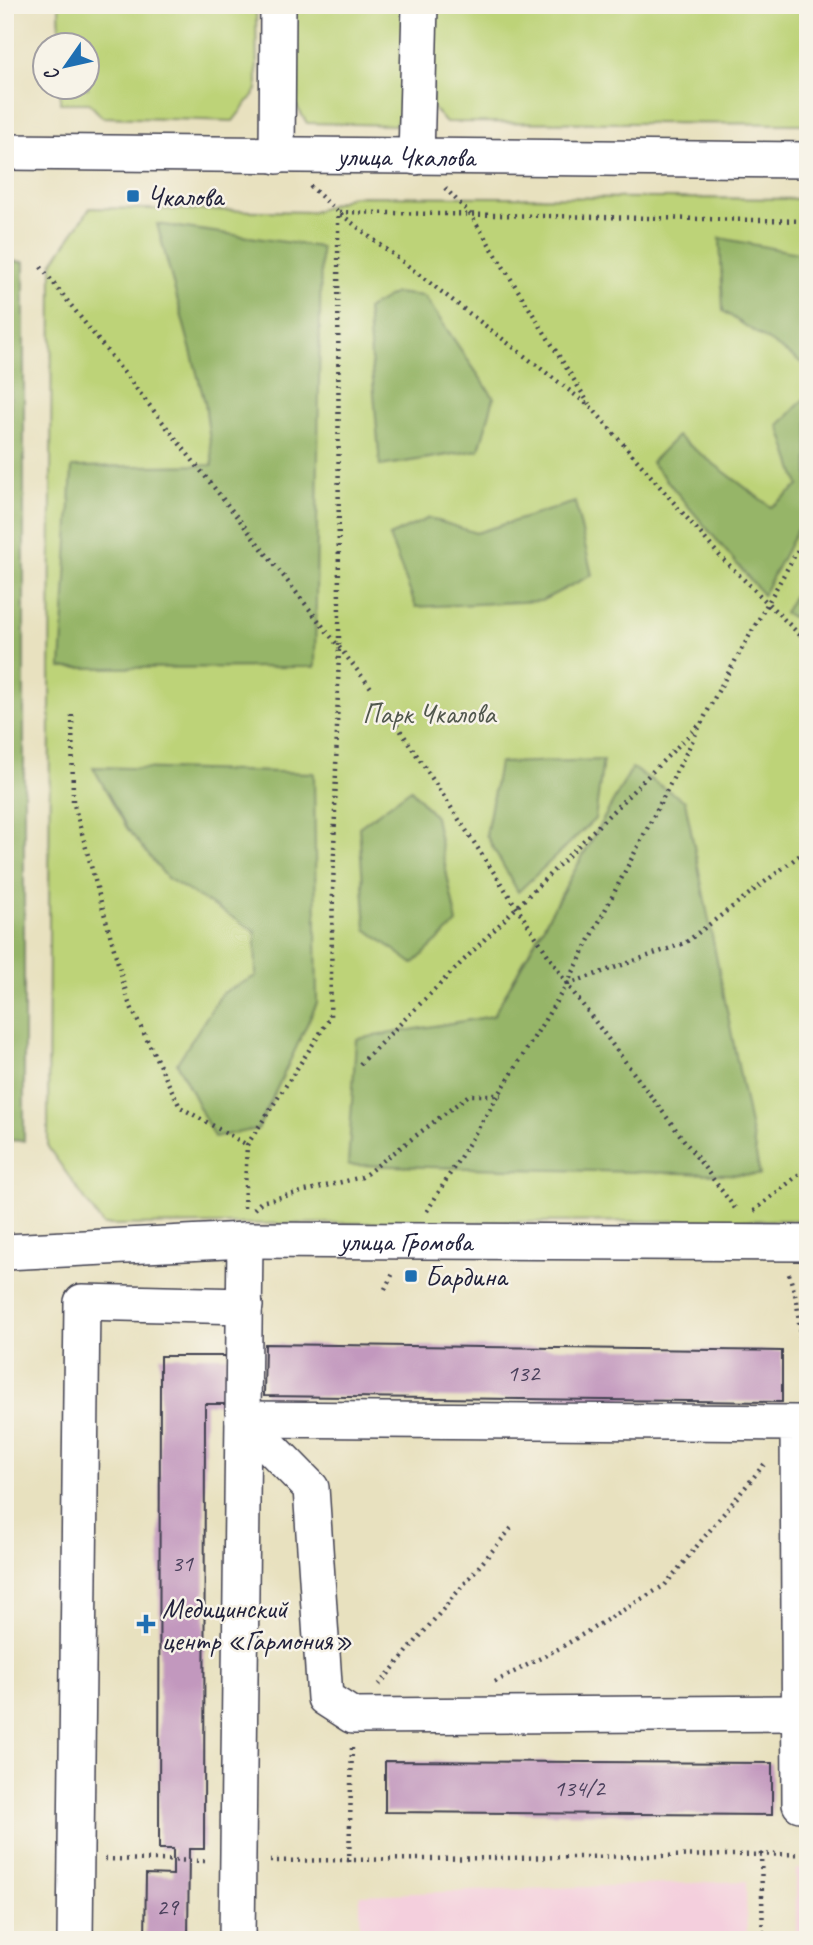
<svg xmlns="http://www.w3.org/2000/svg" width="813" height="1945" font-family="Caveat,sans-serif">
  <style>
    .built { fill: #f4cfdd }
    .green { fill: #bdd378; stroke: #707a5a; stroke-width: 2 }
    .forest { fill: #96b568; stroke: #5c6c52; stroke-width: 2 }
    .building { fill: #c298be }
    .lines { fill: none; stroke-linecap: round; stroke-linejoin: round }
    .minor-casing { stroke: #403f4f; stroke-width: 38 }
    .path { stroke: #403f4f; stroke-width: 4.5; stroke-dasharray: 2 5; stroke-linecap: butt }
    .minor { stroke: #fff; stroke-width: 35 }
    .poi-dot { fill: #1f6fb2; stroke: #f7f3e8; stroke-width: 2.5 }
    .labels { text-anchor: middle; stroke-width: 5; stroke-linejoin: round; paint-order: stroke }
    .number-label { font-size: 24px; fill: #4a405c }
    .street-label { font-size: 28px; fill: #22223b; stroke: #f7f3e8 }
    .poi-label { font-size: 28px; fill: #22223b; stroke: #f7f3e8; text-anchor: start }
    .park-label { font-size: 28px; fill: #50574d; stroke: #f7f3e8 }
  </style>
  <rect width="100%" height="100%" fill="#f7f3e8"/>
  <filter id="ink" filterUnits="userSpaceOnUse"><feTurbulence type="fractalNoise" baseFrequency=".0143" numOctaves="2"/><feDisplacementMap in="SourceGraphic" scale="14" xChannelSelector="R" yChannelSelector="G"/><feConvolveMatrix kernelMatrix="1 2 1 2 8 2 1 2 1" color-interpolation-filters="sRGB"/></filter>
  <filter id="wash" filterUnits="userSpaceOnUse"><feTurbulence type="fractalNoise" baseFrequency=".00686" numOctaves="4" result="noise"/><feDisplacementMap in="SourceGraphic" scale="28" xChannelSelector="R" yChannelSelector="G"/><feGaussianBlur stdDeviation="1.57" result="paint"/><feColorMatrix in="noise" values="0 0 0 0 0 0 0 0 0 0 0 0 0 0 0 0 0 1.4 0 .05"/><feComposite in="paint" operator="in"/></filter>
  <g filter="url(#wash)">
    <rect width="100%" height="100%" fill="#e8e1bf"/>
    <path class="built" d="M796 1869H808V1940H796Z
      M746 1881 747 1940H360V1895Z"/>
    <path class="green" d="M59 5H256L257 90 233 121 102 117 89 103H60V88H88V46L60 45Z
      M294 5H408L407 99 395 125 307 123 294 102Z
      M433 5H808V124L445 122 432 107Z
      M353 196 808 199V1220L103 1225 48 1147 52 264 90 208 313 212Z"/>
    <path class="forest" d="M157 224 321 247 315 667 61 668 72 467 213 465 205 403Z
      M720 238 808 255V367L723 311Z
      M11 261 24 262V1141L7 1140Z
      M395 293 424 296 494 398 479 450 380 466 367 309Z
      M808 395V509L763 595 651 462 677 436 771 507 799 486 779 425Z
      M575 502 592 575 541 601 416 607 389 536 429 518 476 533Z
      M808 570V625L784 613Z
      M603 760 595 819 518 892 486 835 499 763Z
      M93 767 314 773 317 1003 258 1129 214 1137 177 1063 222 993 256 976 255 931 167 878 127 828Z
      M632 768 685 801 760 1175 348 1165 356 1039 493 1016Z
      M411 789 435 817 457 923 413 964 366 929 359 827Z"/>
    <g id="blocks">
      <path class="building" d="M265 1344 782 1351V1402L264 1396Z
        M160 1356H232V1404H205L204 1849H189L188 1940H145L146 1874 173 1875V1849H159Z
        M385 1761 772 1763V1815L385 1812Z"/>
    </g>
  </g>
  <g filter="url(#ink)">
    <use href="#blocks" fill-opacity="0" stroke="#403f4f" stroke-width="2"/>
    <g class="lines">
      <defs>
        <g id="minor">
          <path id="s1" d="M5 152 808 160"/>
          <path d="M277 156 278 5"/>
          <path d="M416 157 420 5"/>
          <path id="s2" d="M5 1252 245 1240 808 1243"/>
          <path d="M243 1419 798 1423 800 1804"/>
          <path d="M243 1419 311 1488 325 1698 353 1716 800 1713"/>
          <path d="M75 1940 82 1302 245 1306"/>
          <path d="M237 1940 245 1240"/>
        </g>
      </defs>
      <use href="#minor" class="minor-casing"/>
      <path class="path" d="M310 186 338 212 592 408 719 555 808 643
        M445 188 471 215 589 404
        M41 267 372 689
        M72 715 73 801 129 1003 180 1107 247 1145
        M393 719 567 984 737 1211
        M568 984 685 943 808 849
        M360 1064 699 725
        M244 1208 247 1145 330 1018 339 644 338 212 808 221
        M254 1209 261 1202 362 1177 469 1095H501
        M427 1211 567 984 717 693 808 532
        M754 1211 808 1167
        M789 1274 797 1301 805 1393
        M385 1289 394 1271
        M495 1682 560 1648 665 1585 766 1462
        M379 1685 514 1525
        M761 1853 763 1940
        M105 1859 208 1861
        M270 1861 808 1854
        M349 1862 352 1747"/>
      <use href="#minor" class="minor"/>
    </g>
  </g>
  <g class="poi-dot">
    <rect x="126" y="189" width="14" height="14" rx="3.5"/>
    <rect x="404" y="1269" width="14" height="14" rx="3.5"/>
    <path d="M142.5 1613.5h7v7h7v7h-7v7h-7v-7h-7v-7h7z"/>
  </g>
  <g class="labels">
    <g class="number-label">
      <text x="523" y="1381">132</text>
      <text x="182" y="1571">31</text>
      <text x="579" y="1796">134/2</text>
      <text x="167" y="1915">29</text>
    </g>
    <g class="street-label">
      <text dy="10" stroke="none"><textPath href="#s1" startOffset="401">улица Чкалова</textPath></text>
      <text dy="10" stroke="none"><textPath href="#s2" startOffset="401">улица Громова</textPath></text>
    </g>
    <g class="poi-label">
      <text x="147" y="206">Чкалова</text>
      <text x="425" y="1286">Бардина</text>
      <text x="162" y="1618">Медицинский<tspan x="162" dy="32">центр «Гармония»</tspan></text>
    </g>
    <g class="park-label">
      <text x="429" y="723">Парк Чкалова</text>
    </g>
  </g>
  <rect width="813" height="1945" fill="none" stroke="#f7f3e8" stroke-width="28"/>
  <g transform="translate(66 66) rotate(236)"><circle r="33" fill="#f7f3e8" stroke="#a29fa3" stroke-width="2"/>
  <path d="M0-5L12 26L0 18L-12 26Z" fill="#1f6fb2"/>
  <text y="-10" font-size="19" font-weight="bold" text-anchor="middle" fill="#22223b">С</text>
  </g>
</svg>
